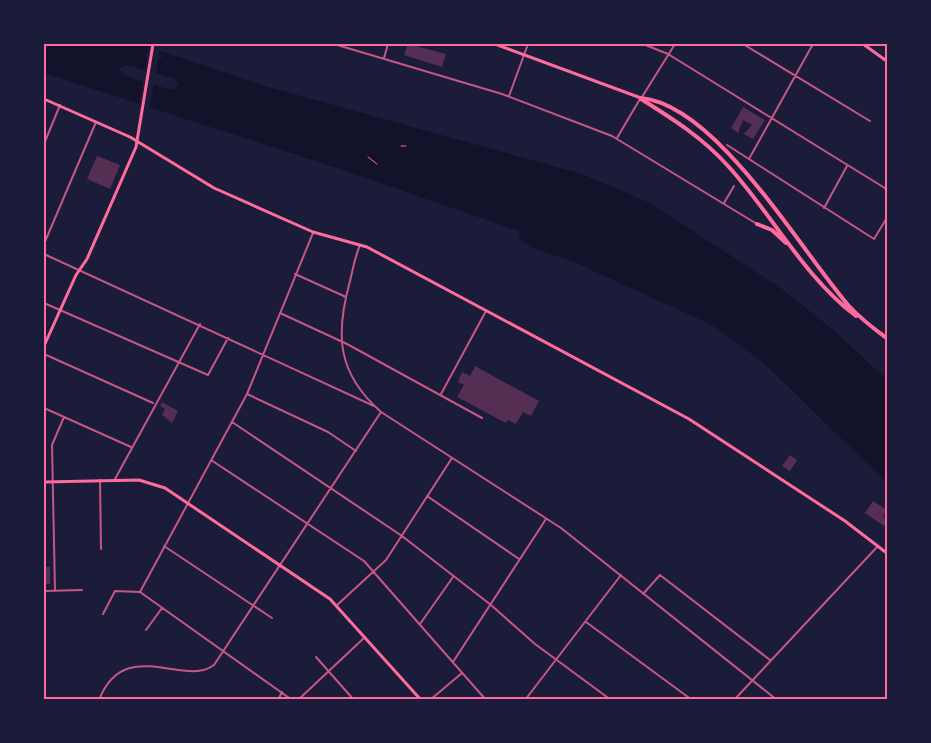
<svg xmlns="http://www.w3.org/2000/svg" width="931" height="743" font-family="'Golos Text',sans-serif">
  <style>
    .water { fill: #12122b }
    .pier { fill: #1b1b3a }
    .building { fill: #542f53 }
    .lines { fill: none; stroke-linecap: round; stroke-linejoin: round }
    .path { stroke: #ff6b9d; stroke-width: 1 }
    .minor { stroke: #c65784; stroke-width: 2 }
    .tertiary { stroke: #c65784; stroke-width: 2 }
    .secondary { stroke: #ff6b9d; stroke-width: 3 }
    .primary { stroke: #ff6b9d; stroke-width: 3 }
    .motorway { stroke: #ff6b9d; stroke-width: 4 }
    .neatline { fill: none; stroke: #ff6b9d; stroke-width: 2 }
  </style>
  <rect width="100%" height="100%" fill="#1b1b3a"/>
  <path class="water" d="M44 44H140L265 86 582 174 650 203 782 289 837 333 887 380V483L764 363 712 325 574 262 533 248 520 239 519 231 337 168 44 73Z"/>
  <path class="pier" d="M149 45 160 48 158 57 160 55 164 56 158 59 156 73 175 79 179 86 172 90 154 85 151 99 157 105 151 101 150 109 139 106 140 98 137 99 141 96 143 82 123 75 119 69 126 65 145 70 147 57 142 52 147 55Z"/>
  <path class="building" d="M408 44 446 54 442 67 404 55Z
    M743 107 765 120 753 139 744 134 752 125 743 120 738 133 731 128Z
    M97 156 120 165 110 189 87 179Z
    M475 366 539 401 531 416 523 412 516 424 508 420 506 423 457 397 464 385 458 382 462 372 470 376Z
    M162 402 178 411 172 423 162 415 165 409 160 406Z
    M790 455 797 460 790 471 782 466Z
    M873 501 887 510 883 517 888 520 884 526 865 513Z
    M44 567H50V584H44Z"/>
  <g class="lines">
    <path class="path" d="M401 146H406
      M368 157 377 164"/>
    <path class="minor" d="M334 44 502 94 612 136 757 224
      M643 44 668 54 888 190
      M743 44 870 121
      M384 58 388 44
      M509 96 528 44
      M617 138 640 99
      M44 144 60 105
      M727 145 874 239 888 216
      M749 159 813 44
      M724 203 734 186
      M824 208 847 166
      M44 244 96 122
      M44 254 374 406
      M295 274 346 297
      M44 303 208 375 228 338
      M280 313 347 344 482 418
      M44 354 153 403
      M247 394 328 432 356 451
      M441 394 486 311
      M44 408 131 447
      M232 422 402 536 491 605 535 644 611 700
      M211 460 364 561 486 700
      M115 479 200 324
      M100 480 101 549
      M427 496 519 559
      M164 546 272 618
      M44 591 82 590
      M55 591 52 445 64 417
      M140 592 247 394 313 233
      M140 592 292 700
      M643 594 660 575 770 660
      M336 606 386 560 452 458
      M103 614 115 591 140 592
      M586 622 692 700
      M420 624 453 577
      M146 630 162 608
      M316 657 354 700
      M453 662 546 519
      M99 700C124 635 184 688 214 665L381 412
      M278 700 282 692
      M298 700 365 637
      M430 700 462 673
      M525 700 621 575"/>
    <path class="tertiary" d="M642 97 675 44
      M360 245C355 256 353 269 350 281 335 335 337 373 381 412L561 528 777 700
      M734 700 878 546"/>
    <path class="secondary" d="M863 44 888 62
      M44 99 130 137 214 188 313 232 367 247 689 419 845 521 888 554
      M44 346 76 275 87 259 136 147 153 44"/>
    <path class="primary" d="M495 44 641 98
      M44 482 139 480 165 488 330 599 421 700"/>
    <path class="motorway" d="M641 98C717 105 801 251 849 306 861 319 874 329 888 339
      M641 99C673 119 703 138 728 166 772 214 803 276 856 316
      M757 224 772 230 786 243"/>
  </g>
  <rect width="931" height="743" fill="none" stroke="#1b1b3a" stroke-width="90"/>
  <rect x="45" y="45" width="841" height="653" class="neatline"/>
</svg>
